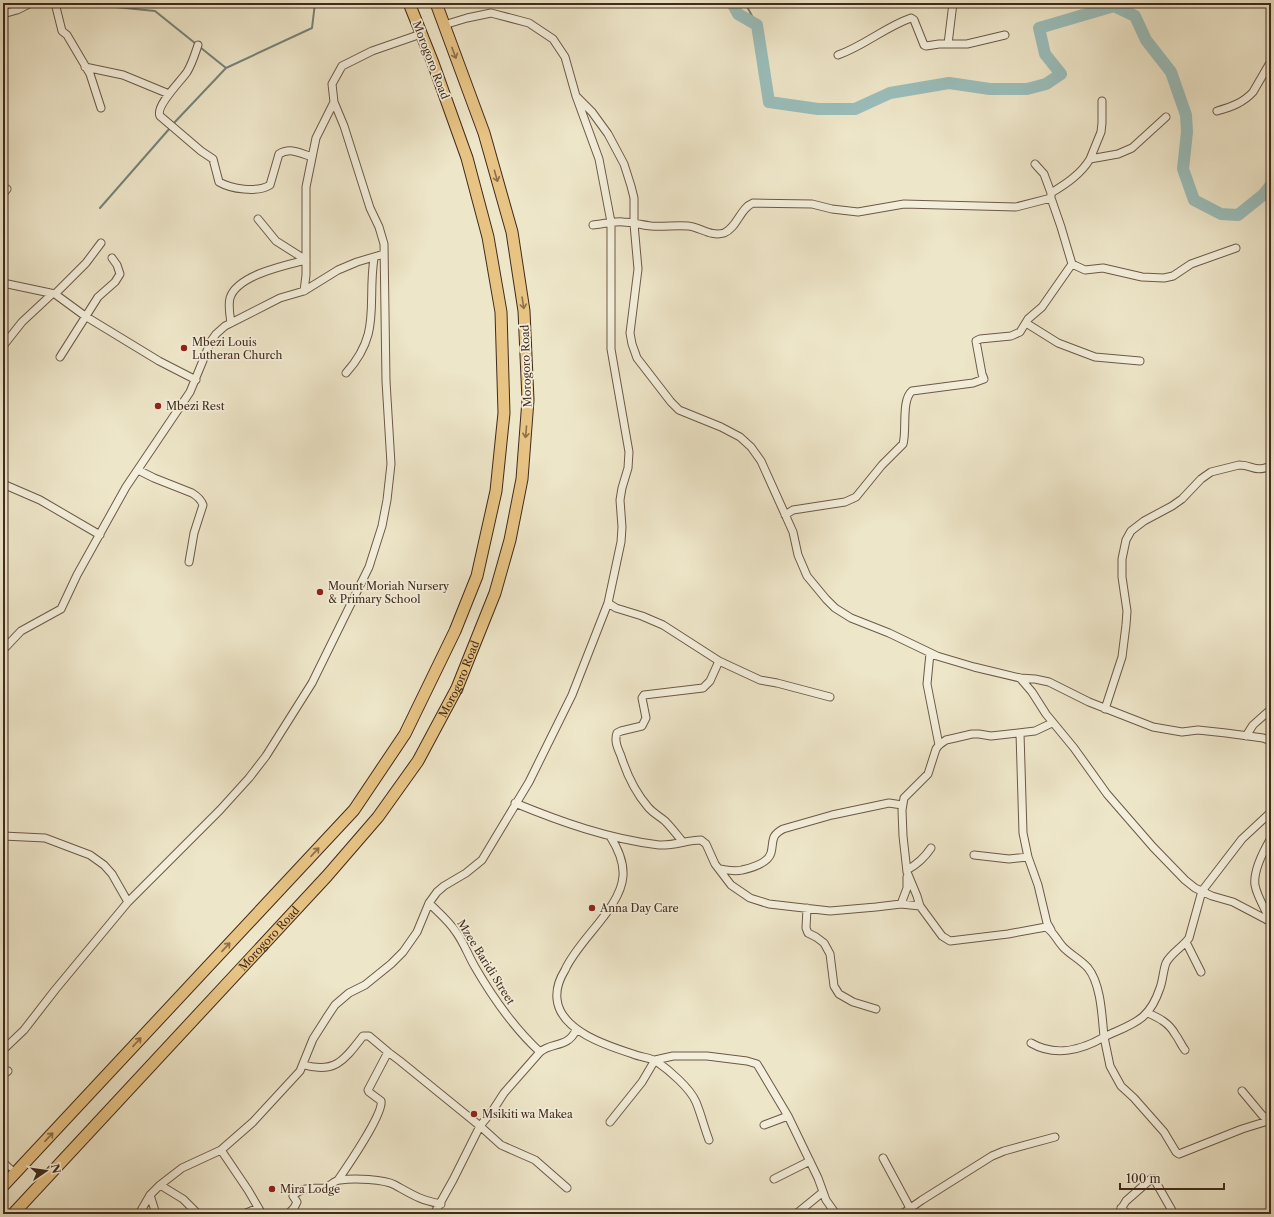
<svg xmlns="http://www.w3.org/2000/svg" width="1274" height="1217" font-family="'Libre Caslon Text',serif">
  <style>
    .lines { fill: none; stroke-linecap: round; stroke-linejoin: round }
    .stream { stroke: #76837b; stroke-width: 2 }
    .river { stroke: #9abebb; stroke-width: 12 }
    .pedestrian-casing { stroke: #6c5947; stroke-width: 7 }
    .minor-casing { stroke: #6c5947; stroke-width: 9 }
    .trunk-casing { stroke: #412a1c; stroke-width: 13 }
    .pedestrian { stroke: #f4efdc; stroke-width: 5 }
    .minor { stroke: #f4efdc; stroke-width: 7 }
    .trunk { stroke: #e7c384; stroke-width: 11 }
    .oneway { stroke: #8c6f4b }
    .poi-dot { fill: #8f2418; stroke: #f4efdc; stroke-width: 1.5 }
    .labels { text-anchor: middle; stroke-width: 3.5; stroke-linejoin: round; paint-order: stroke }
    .street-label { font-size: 11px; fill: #412a1c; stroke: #f4efdc }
    .poi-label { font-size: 11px; fill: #412a1c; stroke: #f4efdc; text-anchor: start }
  </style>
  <rect width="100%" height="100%" fill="#eee6c9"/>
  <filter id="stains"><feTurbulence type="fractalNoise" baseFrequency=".005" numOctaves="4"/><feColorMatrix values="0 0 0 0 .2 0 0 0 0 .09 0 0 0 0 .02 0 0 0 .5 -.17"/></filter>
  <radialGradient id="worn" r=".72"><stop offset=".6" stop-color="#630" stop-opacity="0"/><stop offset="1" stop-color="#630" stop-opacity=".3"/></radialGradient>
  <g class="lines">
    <path class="stream" d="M109 3 115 7 155 11 226 68
      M745 3 757 25
      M173 124 226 68 312 28 315 3
      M100 208 170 128"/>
    <path class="river" d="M732 3 738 14 757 25 769 102 818 109H855L890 93 949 83 990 89H1027L1046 84 1061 74 1045 54 1039 28 1114 6 1135 16 1146 40 1171 72 1186 115 1187 132 1183 169 1194 200 1221 214 1238 215 1263 195 1271 185"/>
    <defs>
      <path id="pedestrian" d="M3 1161 15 1172"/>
      <path id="minor" d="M55 3 62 31 67 35 90 74 101 108
        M3 14 17 10 31 3
        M948 44 953 3
        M198 45C195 54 192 64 187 72 181 81 155 106 160 116L201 151 213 159 219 182C231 189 257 193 270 185L279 154C290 147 300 153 312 157
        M838 55C864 46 885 27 911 18L914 20 924 45 926 46 939 44H967L1005 35
        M85 67 123 75 169 94
        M577 97 592 112 608 134 624 164 631 186 634 198V224L638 269 630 333 632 344 637 358 671 402 679 410 721 427 740 437 751 447 761 461 793 532 798 555 807 576 826 599 835 608 851 618 889 633 937 656 974 667 1020 678 1035 679 1049 682 1089 702 1153 727 1182 732 1198 730 1226 733 1263 738 1271 741
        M1217 111C1231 107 1243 103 1253 92L1271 61
        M1090 159 1101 132 1102 123V101
        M1035 164 1044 174 1051 193
        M3 194 7 189
        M1051 198V193C1066 184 1081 174 1090 159L1118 154 1132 148 1166 117
        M258 219 276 241 306 260
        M593 225C602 224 615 221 623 222 632 222 642 225 651 226 663 227 676 225 688 226 700 227 711 237 724 233 737 228 740 208 753 203L812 204 832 209 858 212 904 204 1016 207 1051 198 1061 227 1072 264 1042 307 1028 319 1020 332 1011 336 980 339 976 341 982 374 984 379 973 383 912 391C901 400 907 431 903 444L882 465 856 497 845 502 793 510 785 515
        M1072 264 1085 270 1103 268 1142 277 1164 278 1173 276 1191 264 1236 248
        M3 283 55 294 85 316 159 361 196 380
        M304 291 306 275V187L316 138 334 102
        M55 294 86 263 101 243
        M231 323C230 316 228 306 230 298 237 275 286 265 306 260
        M1026 323 1058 343 1095 357 1140 361
        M3 346 22 322 52 294
        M60 357 98 297 115 282 120 274 117 265 112 258
        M346 373C382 333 367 305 374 258
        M138 470 154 478 192 493C197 496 201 499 203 505L194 533 189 562
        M3 484 40 500 100 535
        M608 603 616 608 642 616 663 625 719 661 760 680 777 683 830 697
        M3 650 21 631 61 609 77 575 126 487 190 392 211 341 216 334 225 326 280 298 304 291 338 270 357 262 384 254
        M930 653 927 684 939 745
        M1020 678 1032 692 1046 714 1074 748 1107 794 1153 847 1185 880 1195 888 1212 896 1233 902 1271 922
        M1105 709 1122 657 1126 625 1127 611 1122 577V559L1126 540 1131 531 1144 521 1172 506 1182 499 1201 479 1211 472 1239 465C1254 465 1253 473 1271 466
        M1020 733 1023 833 1028 857 1038 885 1047 923 1051 930
        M1246 736 1253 725 1271 709
        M515 803C561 822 609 839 659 845 674 846 687 840 701 840L706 844 715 864 731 885 750 898 769 904 830 911 876 907 901 904 920 906 942 936 950 941 1008 934 1046 927C1054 932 1057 941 1064 948 1071 955 1081 960 1088 968 1101 984 1102 1016 1104 1037 1082 1050 1055 1057 1031 1043
        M1271 812 1242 839 1202 891 1189 938C1183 947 1171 953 1166 963 1163 971 1163 980 1160 988 1149 1021 1134 1023 1104 1037L1110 1066 1121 1086 1134 1098 1164 1132 1176 1152 1179 1154 1242 1129 1271 1120
        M3 836 45 838 90 855 104 865 112 874 128 902
        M610 836C617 847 624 863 623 876 621 908 578 940 565 970 560 978 556 989 557 999 560 1031 608 1046 633 1054 640 1057 651 1058 656 1061 669 1070 690 1088 696 1102 701 1114 704 1127 709 1140
        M1271 838C1264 850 1253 871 1255 885 1257 897 1266 910 1271 922
        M683 842C677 835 671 827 665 821 659 816 653 813 648 807 635 792 627 775 621 756 618 749 614 741 617 733L621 731 642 726 646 718 642 698 644 695 703 688 710 681 719 661
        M974 855 1009 859 1028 857
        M720 869C727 870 734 872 742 870 751 868 768 863 771 853 774 841 770 836 783 829L832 815 889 803 902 805
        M907 870C916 865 925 857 931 848
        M429 903C438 912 449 921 456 932 464 943 468 955 475 967 493 998 513 1027 540 1052
        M901 904 907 888V877
        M920 906 917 896 907 872 903 836 902 810 904 798 928 774 936 749 939 745 946 740 955 738 972 734H979L991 736 1035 731 1052 723
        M807 908 806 928 808 933 816 937 824 943 830 954 834 986 839 994 853 1002 876 1009
        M1186 942 1201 972
        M1148 1013C1159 1018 1169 1023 1175 1034 1179 1039 1181 1045 1185 1050
        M3 1050 24 1030 55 990 128 902 220 810 249 778 266 756 312 683 369 567 382 526 387 500 391 464 386 381 384 244 379 227 370 208 344 126 334 102 332 84 342 66 372 51 421 34
        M304 1065C336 1074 345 1059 363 1036H369L388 1052 400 1061 480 1126 501 1145 535 1160 567 1188
        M3 1075 8 1071
        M1242 1091 1262 1115 1269 1121
        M610 1122 642 1082 655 1060 673 1056H707L747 1061 757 1064 788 1116 818 1178 826 1200 836 1214
        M764 1125 788 1116
        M221 1150 248 1190 262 1214
        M883 1158 910 1208
        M774 1179 810 1161
        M338 1180C347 1167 384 1113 381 1101L369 1092 368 1090 388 1052
        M160 1185 183 1199 198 1214
        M150 1195 156 1214
        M1121 1208 1128 1214
        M139 1214 150 1195 160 1185 182 1168 221 1150 253 1122 300 1071 313 1039 327 1017 335 1005 349 993 365 985 391 964 403 952 417 932 429 903 437 892 444 886 466 873 482 860 529 782 572 695 608 603 621 542 622 527 620 500 622 488 628 468 629 452 611 349V222L599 159 576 96 565 57 553 39 529 23 491 13 467 18 444 25
        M244 1214 258 1208
        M288 1214 294 1208 297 1202 293 1196C302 1186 312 1189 324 1188 330 1187 334 1180 340 1180 354 1178 384 1179 395 1185 413 1195 420 1200 441 1204
        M434 1214 453 1180 480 1126 493 1110 504 1093 540 1052C552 1042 568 1048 576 1030
        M796 1214 823 1192
        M902 1214 922 1200 992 1156 1004 1151 1055 1137
        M1118 1214 1126 1201 1151 1179H1154L1174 1214"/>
      <g id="trunk">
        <path d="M3 1186 354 810 405 734 455 631 477 576 496 491 504 413 501 312 488 237 467 158 433 63 409 3"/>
        <path id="s1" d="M13 1214 327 876 378 817 418 761 457 688 495 593 510 540 522 479 528 400 524 311 512 232 484 133 436 3"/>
      </g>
    </defs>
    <use href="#pedestrian" class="pedestrian-casing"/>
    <use href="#minor" class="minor-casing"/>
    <use href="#trunk" class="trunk-casing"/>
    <use href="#pedestrian" class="pedestrian"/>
    <use href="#minor" class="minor"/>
    <use href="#trunk" class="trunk"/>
  </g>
  <defs><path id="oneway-shaft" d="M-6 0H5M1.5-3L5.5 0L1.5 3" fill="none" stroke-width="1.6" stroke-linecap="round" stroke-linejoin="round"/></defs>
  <g class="oneway">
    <use href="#oneway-shaft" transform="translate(454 53) rotate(69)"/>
    <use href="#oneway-shaft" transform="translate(496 176) rotate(74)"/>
    <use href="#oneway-shaft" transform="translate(523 303) rotate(81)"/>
    <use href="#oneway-shaft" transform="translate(526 432) rotate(95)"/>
    <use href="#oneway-shaft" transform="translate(315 852) rotate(-47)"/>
    <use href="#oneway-shaft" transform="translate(226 947) rotate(-47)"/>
    <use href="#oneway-shaft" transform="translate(137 1042) rotate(-47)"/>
    <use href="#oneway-shaft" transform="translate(49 1137) rotate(-47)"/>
  </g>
  <g class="poi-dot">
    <circle cx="184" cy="348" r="4"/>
    <circle cx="158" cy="406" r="4"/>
    <circle cx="320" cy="592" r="4"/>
    <circle cx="592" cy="908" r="4"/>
    <circle cx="474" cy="1114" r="4"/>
    <circle cx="272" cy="1189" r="4"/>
  </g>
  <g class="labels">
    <g class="street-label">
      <text transform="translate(431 60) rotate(69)" y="4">Morogoro Road</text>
      <text transform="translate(526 366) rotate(-92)" y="4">Morogoro Road</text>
      <text dy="4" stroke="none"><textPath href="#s1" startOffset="700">Morogoro Road</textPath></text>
      <text dy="4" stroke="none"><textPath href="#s1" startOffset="376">Morogoro Road</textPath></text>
      <text transform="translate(486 962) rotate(58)" y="4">Mzee Baridi Street</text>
    </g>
    <g class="poi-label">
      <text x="192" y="346">Mbezi Louis<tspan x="192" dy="13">Lutheran Church</tspan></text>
      <text x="166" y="410">Mbezi Rest</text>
      <text x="328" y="590">Mount Moriah Nursery<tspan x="328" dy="13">&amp; Primary School</tspan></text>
      <text x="600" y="912">Anna Day Care</text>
      <text x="482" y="1118">Msikiti wa Makea</text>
      <text x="280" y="1193">Mira Lodge</text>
    </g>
  </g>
  <rect width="1274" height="1217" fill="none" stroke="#eee6c9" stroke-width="16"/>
  <rect x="4" y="4" width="1266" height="1209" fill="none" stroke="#412a1c" stroke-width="2"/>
  <rect x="8" y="8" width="1258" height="1201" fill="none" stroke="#412a1c"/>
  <g transform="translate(46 1171) rotate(77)" stroke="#f4efdc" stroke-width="3" paint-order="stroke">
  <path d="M0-3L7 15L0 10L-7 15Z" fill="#412a1c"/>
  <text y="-6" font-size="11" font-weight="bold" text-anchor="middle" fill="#412a1c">N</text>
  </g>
  <path d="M1120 1183v6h104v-6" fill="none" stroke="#412a1c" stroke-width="2"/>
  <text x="1126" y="1183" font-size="12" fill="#412a1c" stroke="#f4efdc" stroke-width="3" paint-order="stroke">100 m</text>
  <rect width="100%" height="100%" filter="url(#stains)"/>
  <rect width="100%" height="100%" fill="url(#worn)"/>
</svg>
